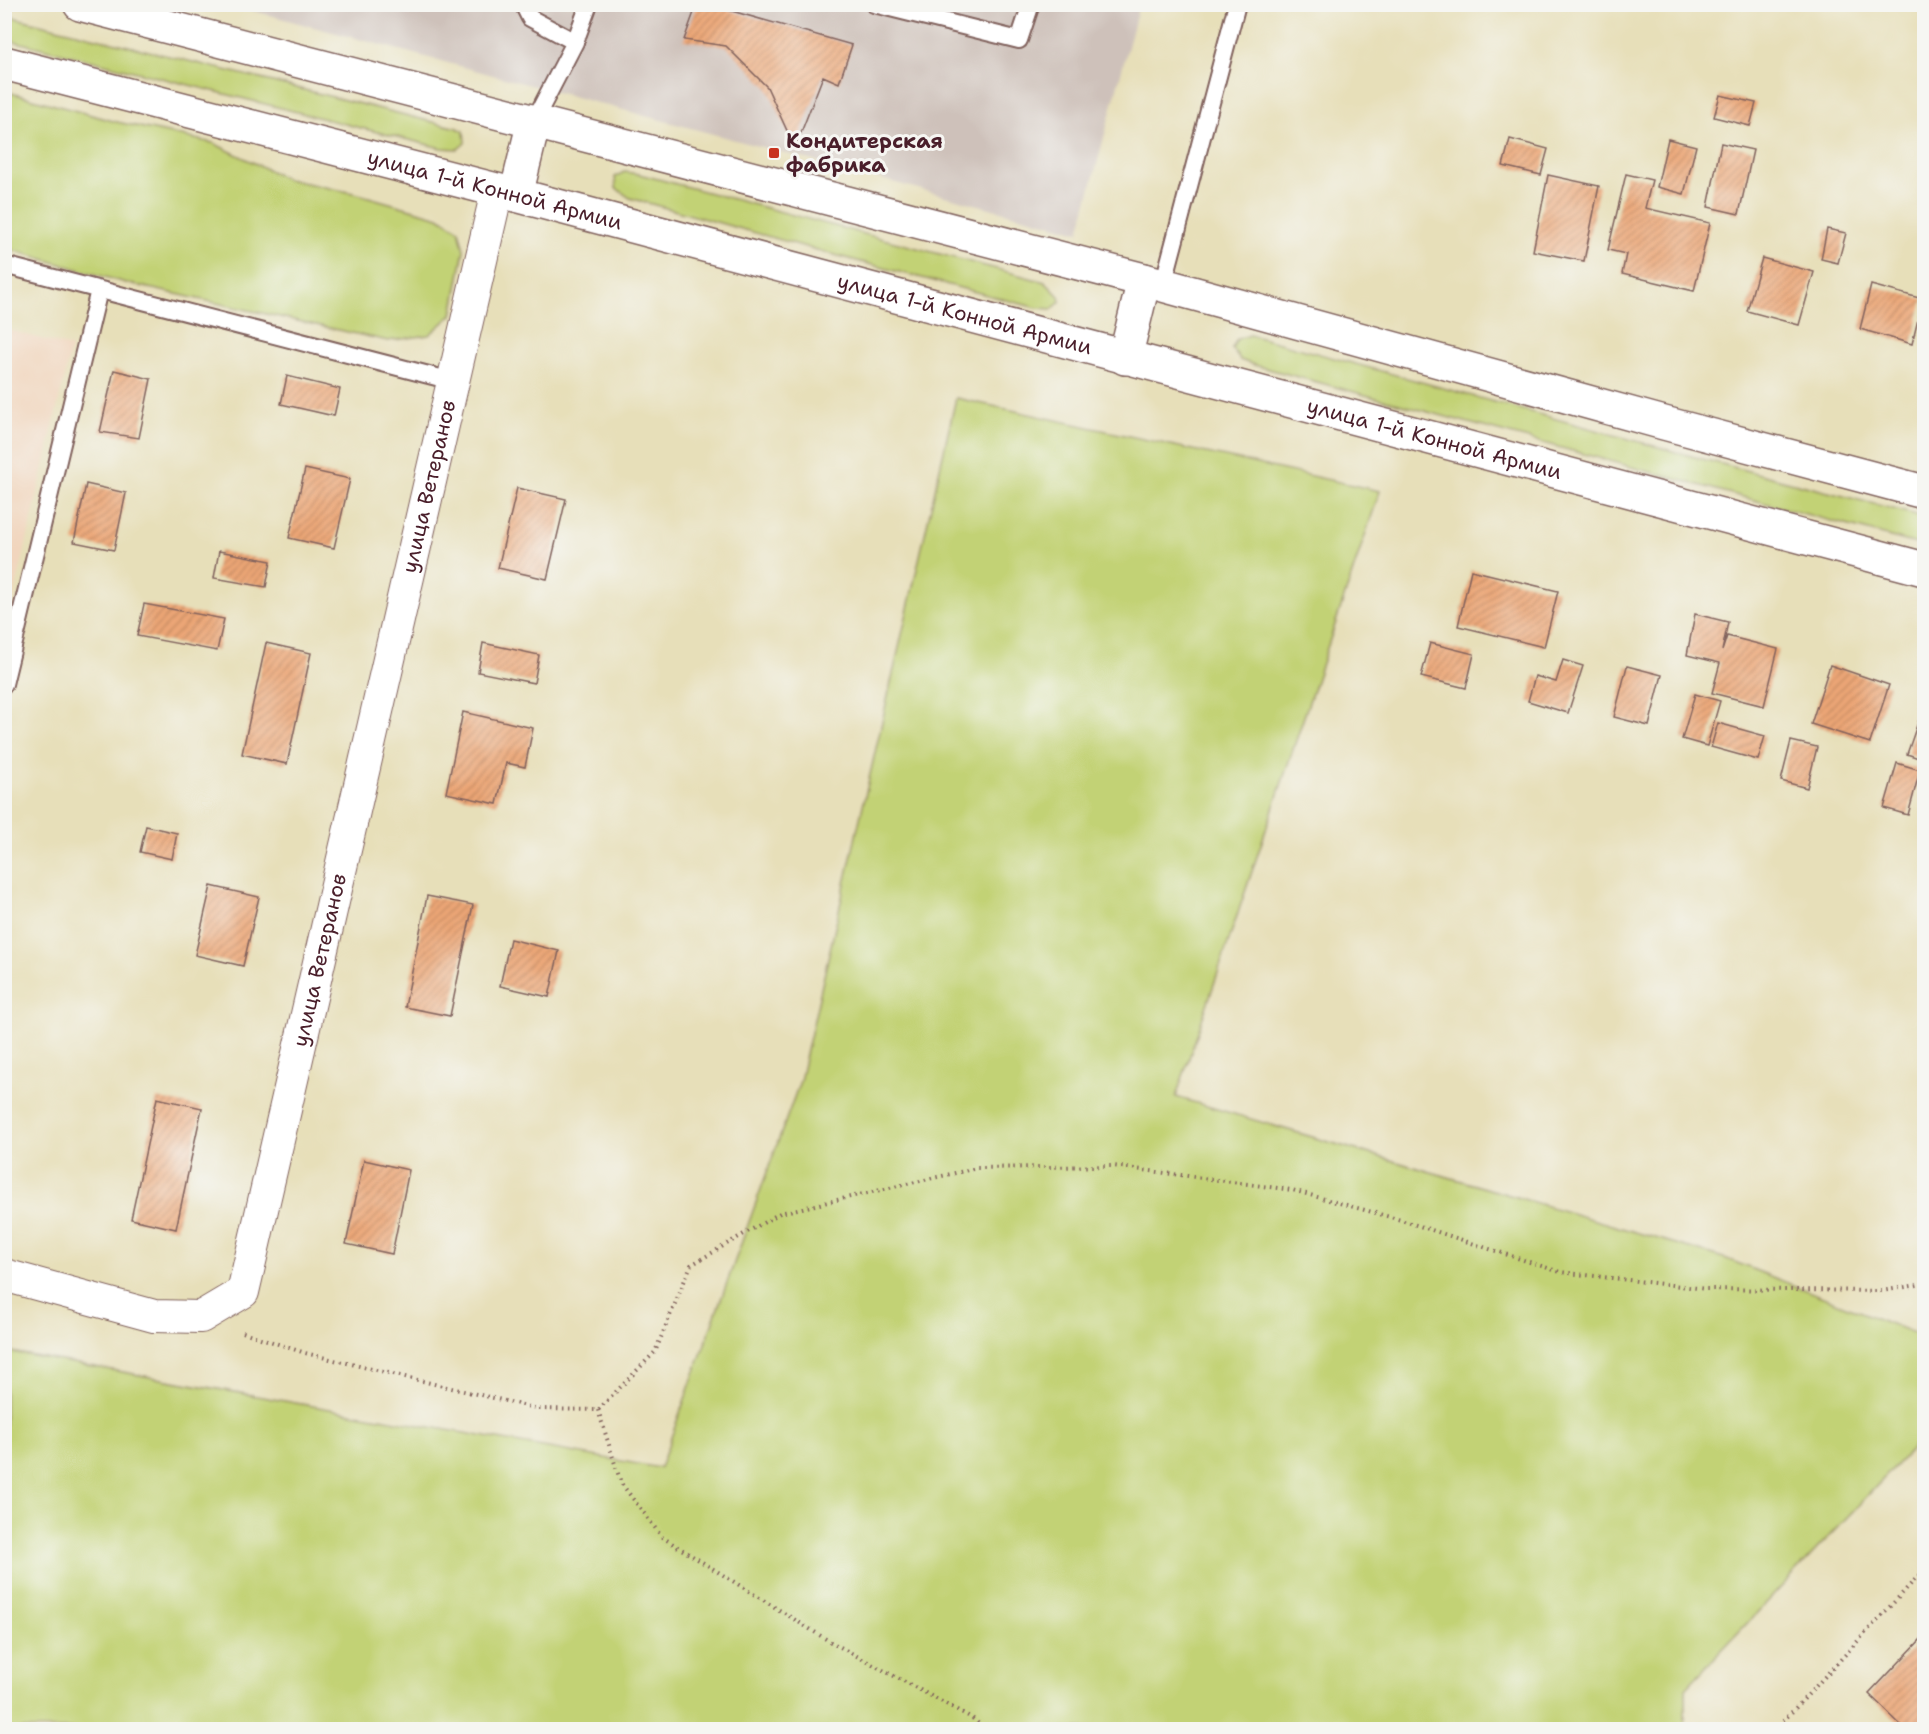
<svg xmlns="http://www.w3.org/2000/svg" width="1929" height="1734" font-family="'Shantell Sans',sans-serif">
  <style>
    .built { fill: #f1d5bd }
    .industrial { fill: #cec1ba }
    .grass { fill: #c2d275; stroke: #867850; stroke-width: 1.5 }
    .building { fill: url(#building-hatch) }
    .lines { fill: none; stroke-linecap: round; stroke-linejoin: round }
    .lane-casing { stroke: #81625d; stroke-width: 20 }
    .street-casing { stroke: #81625d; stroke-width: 34 }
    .secondary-casing { stroke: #81625d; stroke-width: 36 }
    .path { stroke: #81625d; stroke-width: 4; stroke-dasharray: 1.5 4.5; stroke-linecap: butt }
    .lane { stroke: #fff; stroke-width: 16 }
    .street { stroke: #fff; stroke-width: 32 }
    .secondary { stroke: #fff; stroke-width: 33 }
    .poi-dot { fill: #c8321e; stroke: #f6f6f2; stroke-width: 2 }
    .labels { text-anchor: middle; stroke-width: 6; stroke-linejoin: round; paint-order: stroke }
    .poi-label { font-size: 21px; font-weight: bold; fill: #4a1f2b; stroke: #f6f6f2; text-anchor: start }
    .street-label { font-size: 21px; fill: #4a1f2b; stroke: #f6f6f2 }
  </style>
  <defs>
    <pattern id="building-hatch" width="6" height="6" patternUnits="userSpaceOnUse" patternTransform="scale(1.5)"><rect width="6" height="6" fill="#eca676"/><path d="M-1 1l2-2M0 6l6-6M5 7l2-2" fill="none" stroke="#c18761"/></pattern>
  </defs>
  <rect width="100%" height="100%" fill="#f6f6f2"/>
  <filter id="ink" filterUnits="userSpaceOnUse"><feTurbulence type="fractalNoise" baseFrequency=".0167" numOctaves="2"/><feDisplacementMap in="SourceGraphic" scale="12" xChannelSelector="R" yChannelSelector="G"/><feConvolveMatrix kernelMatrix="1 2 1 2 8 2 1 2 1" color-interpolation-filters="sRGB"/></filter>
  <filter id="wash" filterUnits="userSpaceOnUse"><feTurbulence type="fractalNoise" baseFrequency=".008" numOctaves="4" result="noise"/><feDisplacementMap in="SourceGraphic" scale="24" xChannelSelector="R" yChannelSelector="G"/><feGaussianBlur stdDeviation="1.35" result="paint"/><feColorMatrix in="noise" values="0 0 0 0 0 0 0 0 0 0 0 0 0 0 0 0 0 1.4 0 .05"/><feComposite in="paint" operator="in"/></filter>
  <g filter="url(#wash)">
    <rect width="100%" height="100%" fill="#e7dfb9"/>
    <path class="built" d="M5 329 71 347 5 637 4 329Z"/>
    <path class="industrial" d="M231 5H1139L1079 232Z"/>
    <path class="grass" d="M4 15 457 128 464 131 465 143 458 149 441 148 5 39Z
      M4 91 117 122 213 143 287 179 358 194 439 217 459 230 464 250 452 315 429 335 388 341 126 283 5 248Z
      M624 172 639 174 1045 282 1059 296 1060 302 1052 309 1037 308 842 257 630 198 616 188 615 177Z
      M1250 335 1687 455 1924 517V546L1254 365 1240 360 1232 349 1237 339Z
      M956 398 1380 491 1176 1097 1727 1259 1924 1337V1429L1919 1441 1685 1689V1729H5V1351L660 1468 800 1081Z"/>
    <g id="blocks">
      <path class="building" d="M697 4H707L852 45 839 83 823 76 795 148 767 87 726 46 684 40Z
        M1720 95 1756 103 1750 126 1714 117Z
        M1510 139 1548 149 1541 175 1503 166Z
        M1668 139 1696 146 1684 194 1657 187Z
        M1721 143 1753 150 1739 214 1708 207Z
        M1626 174 1652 180 1645 208 1710 223 1694 291 1622 274 1626 254 1608 250Z
        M1548 175 1599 186 1584 261 1533 251Z
        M1827 229 1846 233 1838 263 1821 259Z
        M1762 258 1814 272 1799 325 1747 311Z
        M1871 285 1923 299 1912 344 1860 329Z
        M114 370 151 379 139 438 100 432Z
        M287 376 340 389 334 416 281 404Z
        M305 469 350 479 334 548 289 538Z
        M86 484 126 493 114 550 74 542Z
        M517 488 566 499 547 579 498 568Z
        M219 551 271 561 266 587 214 578Z
        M1471 570 1558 591 1544 647 1458 626Z
        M144 604 224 619 217 651 137 636Z
        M1695 614 1728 622 1722 651 1727 636 1778 649 1764 706 1712 693 1720 663 1687 655Z
        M266 643 311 653 287 764 242 754Z
        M483 643 539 655 534 683 478 672Z
        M1430 643 1474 654 1466 688 1421 677Z
        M1563 660 1583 666 1568 713 1528 701 1535 676 1556 682Z
        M1830 665 1889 685 1870 743 1811 724Z
        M1627 666 1662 675 1649 726 1614 717Z
        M1695 694 1720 701 1707 746 1682 739Z
        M1924 705V760L1907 754Z
        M463 712 533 728 525 767 506 763 497 804 446 793Z
        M1718 723 1765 736 1758 760 1711 747Z
        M1791 741 1817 747 1807 788 1781 781Z
        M1897 763 1920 770 1908 815 1884 808Z
        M146 826 177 833 172 859 140 852Z
        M211 886 259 897 243 966 195 955Z
        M427 896 473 905 450 1016 405 1007Z
        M510 939 559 951 549 997 500 986Z
        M157 1098 202 1108 176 1229 131 1219Z
        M364 1160 409 1170 392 1254 346 1244Z
        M1924 1636V1730H1906L1869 1694Z"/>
    </g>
  </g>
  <g filter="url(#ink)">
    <use href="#blocks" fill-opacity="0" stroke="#81625d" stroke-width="1.5"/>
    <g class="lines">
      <defs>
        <path id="lane" d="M523 4 530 18 575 42
          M874 4 1019 40 1031 4
          M534 121 575 42 589 4
          M4 265 452 381
          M1163 285 1237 4
          M4 684 99 290"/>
        <g id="street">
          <path id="s1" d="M4 1275 154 1316 201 1317 243 1292 497 191"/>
        </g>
        <g id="secondary">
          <path d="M80 4 1163 285 1664 423 1924 492"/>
          <path id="s2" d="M4 63 516 195 1924 569"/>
          <path d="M516 195 534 121"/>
          <path d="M1125 358 1144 280"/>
        </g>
      </defs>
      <use href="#lane" class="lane-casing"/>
      <use href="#street" class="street-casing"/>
      <use href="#secondary" class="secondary-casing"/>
      <path class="path" d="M243 1332 305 1353 539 1409 598 1410 655 1352 691 1265 780 1213 977 1168 1113 1166 1292 1190 1401 1220 1560 1272 1706 1289 1882 1291 1924 1284
        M598 1410 621 1483 662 1537 829 1641 972 1718 986 1730
        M1775 1730 1924 1570"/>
      <use href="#lane" class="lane"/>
      <use href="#street" class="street"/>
      <use href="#secondary" class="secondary"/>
    </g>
  </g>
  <rect class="poi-dot" x="768" y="147" width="12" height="12" rx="3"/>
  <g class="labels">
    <g class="poi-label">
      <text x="786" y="148">Кондитерская<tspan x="786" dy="24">фабрика</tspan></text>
    </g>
    <g class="street-label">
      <text dy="7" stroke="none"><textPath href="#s2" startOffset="507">улица 1-й Конной Армии</textPath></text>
      <text dy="7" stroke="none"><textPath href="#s2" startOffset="993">улица 1-й Конной Армии</textPath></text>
      <text dy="7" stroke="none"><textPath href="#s2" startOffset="1479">улица 1-й Конной Армии</textPath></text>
      <text dy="7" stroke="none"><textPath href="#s1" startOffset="1078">улица Ветеранов</textPath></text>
      <text dy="7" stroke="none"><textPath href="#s1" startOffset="592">улица Ветеранов</textPath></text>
    </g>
  </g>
  <rect width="1929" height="1734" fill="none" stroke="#f6f6f2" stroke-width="24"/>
</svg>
